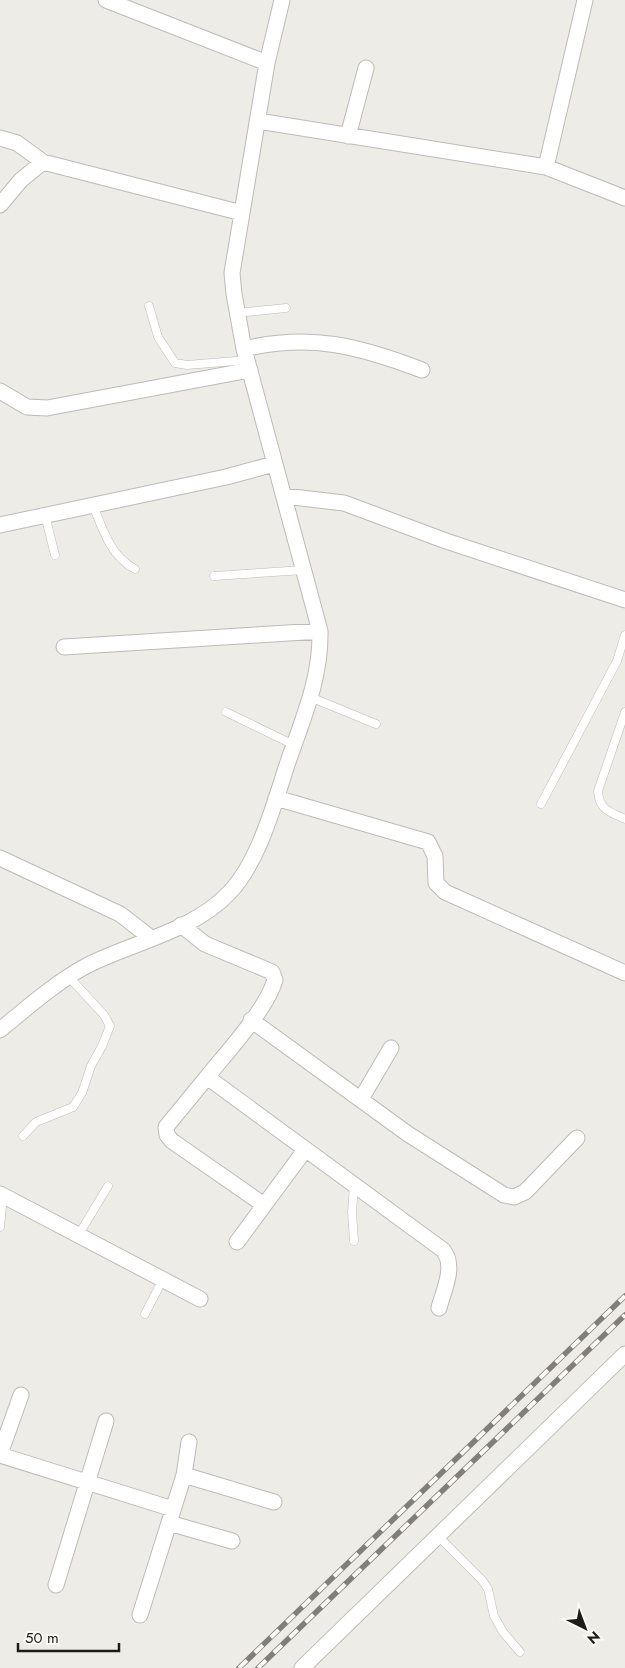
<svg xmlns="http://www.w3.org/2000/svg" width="625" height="1668" font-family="Jost,sans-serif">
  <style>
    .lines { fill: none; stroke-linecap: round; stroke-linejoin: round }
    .lane-casing { stroke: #bdbbb6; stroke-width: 9 }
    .street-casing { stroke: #bdbbb6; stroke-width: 17 }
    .lane { stroke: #fff; stroke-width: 8 }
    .street { stroke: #fff; stroke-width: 15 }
    .rail-casing { stroke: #817f7b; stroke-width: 5.5 }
    .rail { stroke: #fbf9f4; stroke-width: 4; stroke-dasharray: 11; stroke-linecap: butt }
  </style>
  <rect width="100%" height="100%" fill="#eeece6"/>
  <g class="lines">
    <defs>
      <path id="lane" d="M149 306 158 337 175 363 187 365 248 360
        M237 313 286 308
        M93 505C102 528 111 557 135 569
        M45 515 55 555
        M214 576 304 570
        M310 697 376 724
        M226 712 294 745
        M625 712 598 791C599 810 610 812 625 819
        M541 804 617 661 625 635
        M23 1136 36 1122 73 1107 82 1093 91 1066 102 1046 110 1026 104 1015 69 977
        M0 1227 3 1195
        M79 1234 108 1186
        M354 1241 352 1212 354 1185
        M145 1314 163 1279
        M438 1536 482 1580 488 1589 494 1616 503 1632 520 1652"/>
      <path id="street" d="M106 0 267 63
        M258 121 546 167 625 198
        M348 136 366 68
        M0 138 17 143 43 162
        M546 167 585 0
        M0 205 21 180 43 162 242 213
        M244 349C310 333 359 346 422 370
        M0 391 27 407 47 408 250 370
        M284 496 344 503 446 541 625 600
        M0 525 226 477 274 464
        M64 647 320 631
        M276 798 428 842 435 856 436 883 445 892 625 973
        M0 858 120 914 151 938
        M181 925 205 944 272 972 275 980C266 1010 228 1051 207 1077L443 1250C456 1266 444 1289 439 1308
        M251 1020 408 1134 504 1195 514 1197 525 1192 577 1138
        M0 1030C28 1007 56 982 88 965 134 942 193 931 229 893 260 861 275 800 289 759 304 716 321 677 320 631L244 349 234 294 232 273 267 63 282 0
        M207 1077 166 1127 167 1135 172 1141 264 1205
        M361 1099 391 1048
        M0 1194 200 1299
        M237 1242 305 1150
        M0 1454 21 1395
        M0 1455 173 1509
        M184 1475 189 1442
        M169 1523 232 1541
        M56 1585 106 1421
        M140 1615 184 1475 274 1502
        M302 1668 625 1354"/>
    </defs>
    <use href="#lane" class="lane-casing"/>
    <use href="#street" class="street-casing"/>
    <use href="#lane" class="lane"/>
    <use href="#street" class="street"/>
    <defs>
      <path id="rail" d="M239 1668 625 1296
        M258 1668 625 1315"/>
    </defs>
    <use href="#rail" class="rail-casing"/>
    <use href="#rail" class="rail"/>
  </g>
  <g transform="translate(585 1628) rotate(138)" stroke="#fbf9f4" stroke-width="4" paint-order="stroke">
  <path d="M0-4L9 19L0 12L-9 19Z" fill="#1d1c1a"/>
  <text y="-8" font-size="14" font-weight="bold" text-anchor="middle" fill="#1d1c1a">N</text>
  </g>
  <path d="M18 1643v8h101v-8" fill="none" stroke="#1d1c1a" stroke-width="2.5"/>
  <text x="25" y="1643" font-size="15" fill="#1d1c1a" stroke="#fbf9f4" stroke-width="4" paint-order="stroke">50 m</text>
</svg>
